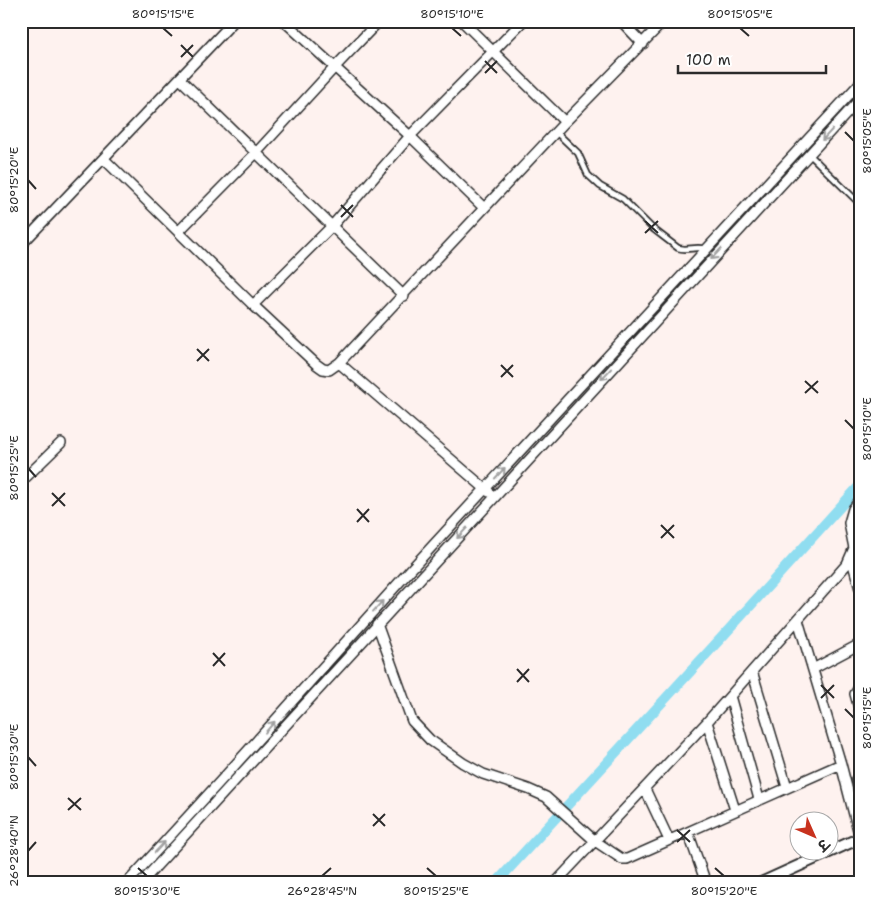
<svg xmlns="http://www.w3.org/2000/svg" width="881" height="904" font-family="'Shantell Sans','Playpen Sans Deva',sans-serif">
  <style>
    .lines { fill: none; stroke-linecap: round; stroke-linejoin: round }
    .canal { stroke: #90ddf0; stroke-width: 10 }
    .service-casing { stroke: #2b2b2b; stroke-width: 8 }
    .minor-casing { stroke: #2b2b2b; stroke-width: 12 }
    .tertiary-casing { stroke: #2b2b2b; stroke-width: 14 }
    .service { stroke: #fff; stroke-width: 4.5 }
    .minor { stroke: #fff; stroke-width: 9 }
    .tertiary { stroke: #fff; stroke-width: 10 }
    .oneway { stroke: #a0a0a0 }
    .ticks { fill: none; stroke: #2b2b2b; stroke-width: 2 }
    .neatline { fill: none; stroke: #2b2b2b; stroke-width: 2 }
    .ticks-label { font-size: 12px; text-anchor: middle; fill: #2b2b2b }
  </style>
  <rect width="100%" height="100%" fill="#fef2ef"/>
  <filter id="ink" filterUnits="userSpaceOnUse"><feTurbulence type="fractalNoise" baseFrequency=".02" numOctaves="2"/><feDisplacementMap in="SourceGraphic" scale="10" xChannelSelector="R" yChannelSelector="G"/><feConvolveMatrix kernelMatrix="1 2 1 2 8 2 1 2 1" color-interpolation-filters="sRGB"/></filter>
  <g filter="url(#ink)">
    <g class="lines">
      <path class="canal" d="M496 883 723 636 860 485"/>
      <defs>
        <path id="service" d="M556 132 578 153 588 175 600 186 623 199 652 228 678 248C687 251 696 246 705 249
          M809 154 860 204"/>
        <path id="minor" d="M284 21 410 136 484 208
          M462 21 565 122
          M621 21 643 44
          M180 79 404 296
          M104 159 253 305 316 364 323 369 329 370 339 363 565 122 664 21
          M179 231 256 153 335 67 379 21
          M21 245 234 21
          M253 305 332 226 410 136 523 21
          M339 363 489 492
          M21 482 61 443
          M851 557 860 589
          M798 620 841 764 860 838
          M377 624 412 721 430 740 463 763 483 774 528 789 546 797 595 841 622 859H627L841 764
          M813 669 860 644
          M752 671 787 787
          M860 686 855 694 860 712
          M730 696 759 799
          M707 722 735 810
          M645 789 669 840
          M688 832 706 883
          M127 883 226 775 413 567 860 83
          M141 883 860 99
          M555 883 707 722 847 564 854 548 849 523 853 509 860 500"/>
        <path id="tertiary" d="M761 883 860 838"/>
      </defs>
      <use href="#service" class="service-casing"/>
      <use href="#minor" class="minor-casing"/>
      <use href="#tertiary" class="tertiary-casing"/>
      <use href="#service" class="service"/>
      <use href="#minor" class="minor"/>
      <use href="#tertiary" class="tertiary"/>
    </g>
    <defs><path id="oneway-shaft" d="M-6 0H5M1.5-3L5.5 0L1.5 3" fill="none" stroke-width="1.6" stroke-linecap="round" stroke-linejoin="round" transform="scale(1.25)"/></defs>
    <g class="oneway">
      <use href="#oneway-shaft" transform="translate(827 135) rotate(133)"/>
      <use href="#oneway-shaft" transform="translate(716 254) rotate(133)"/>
      <use href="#oneway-shaft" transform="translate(606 374) rotate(133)"/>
      <use href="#oneway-shaft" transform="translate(500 473) rotate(-47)"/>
      <use href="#oneway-shaft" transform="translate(462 533) rotate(133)"/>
      <use href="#oneway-shaft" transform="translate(378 606) rotate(-48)"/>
      <use href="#oneway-shaft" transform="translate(270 727) rotate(-49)"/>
      <use href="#oneway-shaft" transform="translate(160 847) rotate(-47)"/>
    </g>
  </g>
  <path class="ticks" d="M163 28 172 36M452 28 461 36M740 28 749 36M181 45 193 57M181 57 193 45M485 61 497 73M485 73 497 61M845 132 854 141M28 180 36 189M341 205 353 217M341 217 353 205M645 221 658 233M645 233 658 221M197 349 209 361M197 361 209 349M501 365 513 377M501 377 513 365M805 381 818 393M805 393 818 381M845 420 854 429M28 468 36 477M52 493 65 506M52 506 65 493M357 509 369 522M357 522 369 509M661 525 674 538M661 538 674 525M213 653 225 666M213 666 225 653M517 669 529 682M517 682 529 669M821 685 834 698M821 698 834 685M845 709 854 718M28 757 36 766M68 798 81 810M68 810 81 798M373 814 385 826M373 826 385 814M677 830 690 842M677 842 690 830M28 851 36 842M138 868 147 876M427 868 436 876M715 868 724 876M322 876 331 868"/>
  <rect width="881" height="904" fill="none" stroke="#fff" stroke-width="55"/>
  <g transform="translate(814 836) rotate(135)"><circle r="24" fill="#ffffff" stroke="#aaaaaa"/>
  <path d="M0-4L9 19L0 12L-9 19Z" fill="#c8321e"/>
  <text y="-8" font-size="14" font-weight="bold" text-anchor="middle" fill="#2b2b2b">उ</text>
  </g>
  <path d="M678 65v8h148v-8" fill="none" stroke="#2b2b2b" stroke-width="2.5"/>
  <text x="686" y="65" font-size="15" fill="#2b2b2b" stroke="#ffffff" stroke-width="4" paint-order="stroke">100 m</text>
  <rect x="28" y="28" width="826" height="848" class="neatline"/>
  <g class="ticks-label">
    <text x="163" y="18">80°15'15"E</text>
    <text x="452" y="18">80°15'10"E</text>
    <text x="740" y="18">80°15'05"E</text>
    <text transform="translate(867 141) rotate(-90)" y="4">80°15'05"E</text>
    <text transform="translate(14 180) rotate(-90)" y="4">80°15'20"E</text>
    <text transform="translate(867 429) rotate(-90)" y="4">80°15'10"E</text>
    <text transform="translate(14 468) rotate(-90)" y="4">80°15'25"E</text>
    <text transform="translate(867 718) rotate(-90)" y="4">80°15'15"E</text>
    <text transform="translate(14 757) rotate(-90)" y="4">80°15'30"E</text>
    <text transform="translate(14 851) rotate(-90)" y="4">26°28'40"N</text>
    <text x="147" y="895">80°15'30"E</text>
    <text x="322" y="895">26°28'45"N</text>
    <text x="436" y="895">80°15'25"E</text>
    <text x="724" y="895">80°15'20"E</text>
  </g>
</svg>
